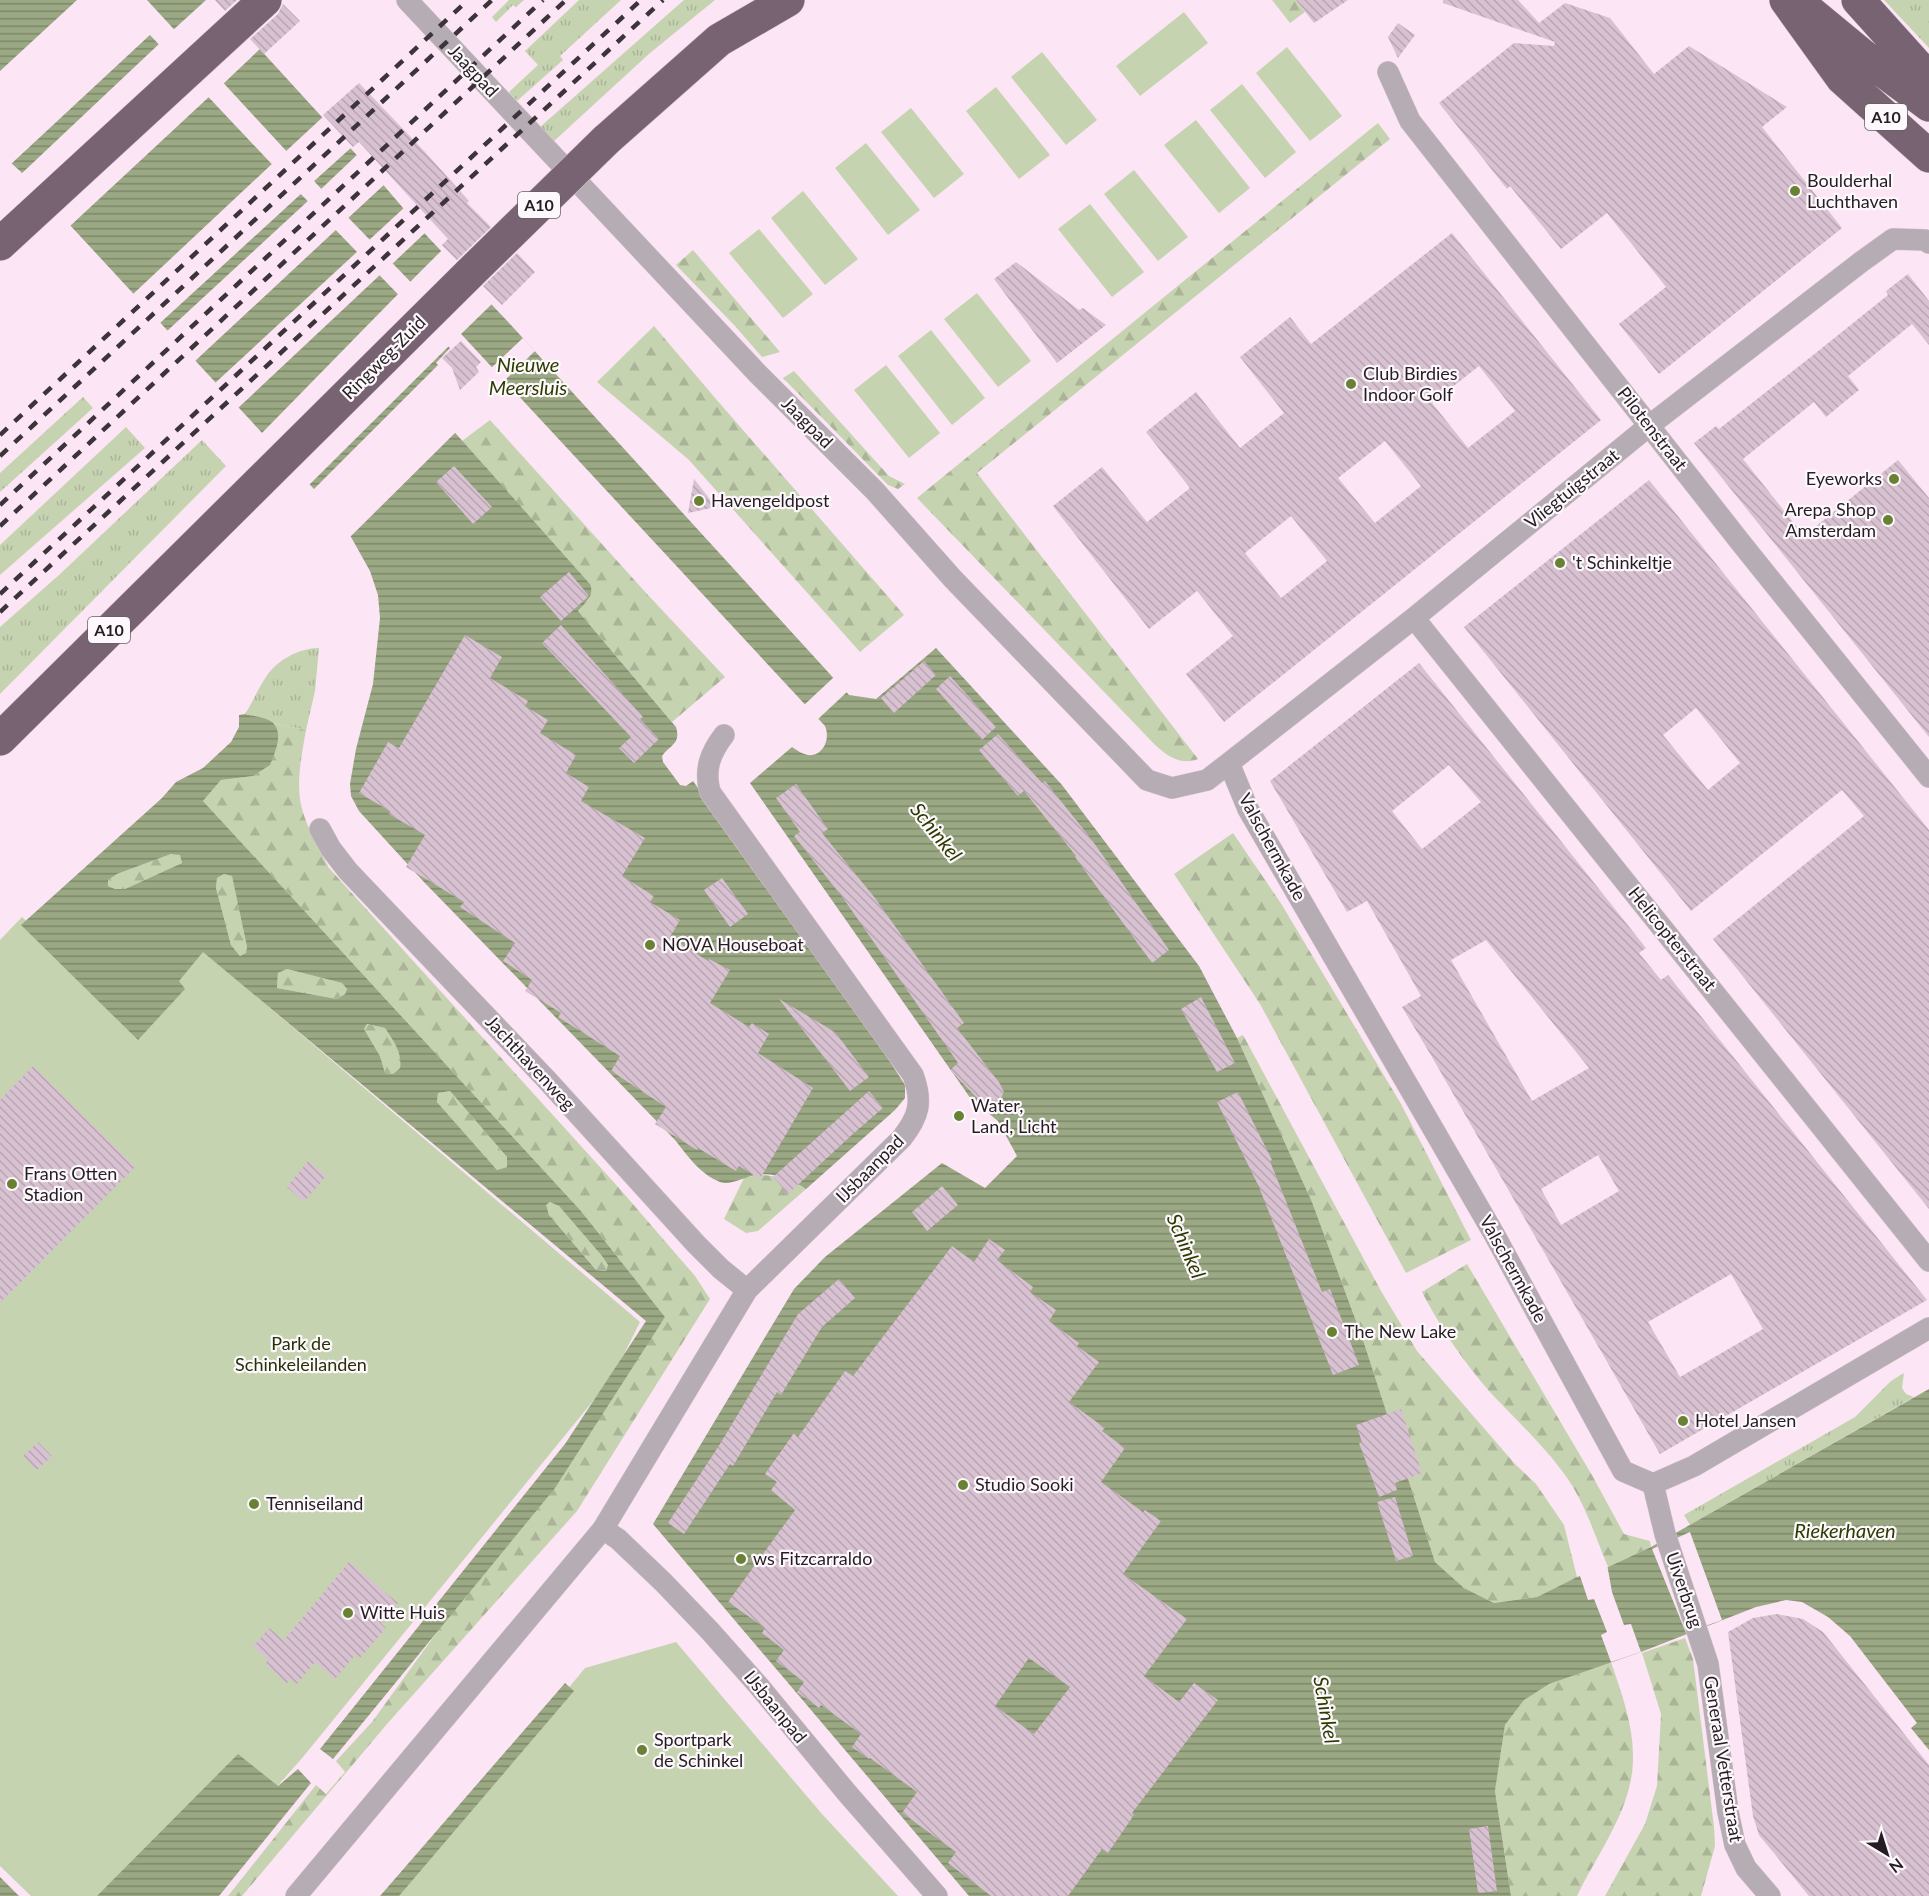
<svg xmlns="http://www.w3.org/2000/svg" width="1929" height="1896" font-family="Lato,sans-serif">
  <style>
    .grass { fill: url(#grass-tufts) }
    .forest { fill: url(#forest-firs) }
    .pitch { fill: #c6d3b1 }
    .water { fill: url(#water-rules); fill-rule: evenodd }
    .pier { fill: #fce5f5 }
    .building { fill: url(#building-back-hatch); fill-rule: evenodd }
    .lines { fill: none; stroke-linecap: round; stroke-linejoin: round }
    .minor-casing { stroke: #d5c1cf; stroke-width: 22 }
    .motorway-casing { stroke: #d5c1cf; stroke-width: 34 }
    .minor { stroke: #b6acb3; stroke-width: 21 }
    .motorway { stroke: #776372; stroke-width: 33 }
    .rail { stroke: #3d333b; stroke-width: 4.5; stroke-dasharray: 10 10; stroke-linecap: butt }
    .motorway-bridge-casing { stroke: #d5c1cf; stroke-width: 34; stroke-linecap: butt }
    .motorway-bridge { stroke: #776372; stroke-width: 33 }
    .poi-dot { fill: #688134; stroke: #fdf8fb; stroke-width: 2 }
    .labels { text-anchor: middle; stroke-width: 4.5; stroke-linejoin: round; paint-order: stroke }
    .shield { fill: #fdf8fb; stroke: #665f64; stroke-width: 1.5 }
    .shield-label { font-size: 16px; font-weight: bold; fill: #251d23 }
    .street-label { font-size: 18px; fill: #251d23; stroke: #fdf8fb }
    .poi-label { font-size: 18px; fill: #251d23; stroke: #fdf8fb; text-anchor: start }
    .park-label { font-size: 18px; fill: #253205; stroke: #fdf8fb }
    .water-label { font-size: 20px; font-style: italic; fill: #2c3c00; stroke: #fdf8fb }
  </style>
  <defs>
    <pattern id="grass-tufts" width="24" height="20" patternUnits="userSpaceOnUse" patternTransform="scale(1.5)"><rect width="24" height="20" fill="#c6d3b1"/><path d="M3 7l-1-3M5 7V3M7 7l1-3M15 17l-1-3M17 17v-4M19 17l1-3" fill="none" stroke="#aab598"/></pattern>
    <pattern id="forest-firs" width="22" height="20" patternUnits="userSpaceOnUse" patternTransform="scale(1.5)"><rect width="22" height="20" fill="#c6d3b1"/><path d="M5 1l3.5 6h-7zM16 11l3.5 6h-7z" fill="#aab598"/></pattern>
    <pattern id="water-rules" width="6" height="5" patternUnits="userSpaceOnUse" patternTransform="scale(1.5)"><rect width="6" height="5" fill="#9aa883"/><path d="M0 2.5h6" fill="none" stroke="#7d886b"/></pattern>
    <pattern id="building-back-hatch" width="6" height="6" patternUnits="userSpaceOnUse" patternTransform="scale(1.5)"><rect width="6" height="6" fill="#d8c1d1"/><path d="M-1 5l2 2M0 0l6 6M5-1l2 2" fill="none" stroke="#b9a5b3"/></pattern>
  </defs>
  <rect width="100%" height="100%" fill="#fce5f5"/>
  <path class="grass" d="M509 0H524L516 7 513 5 496 22 492 17Z
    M579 0H621L560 56 563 60 517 101 509 92 538 65 525 51Z
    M684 0H715L650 53 553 142 540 127Z
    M1884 0H1929V48Z
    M83 397 93 408 0 492V473Z
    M126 427 145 448 0 575V545Z
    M202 440 226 466 0 694V627L59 575Z
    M319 648 315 691 306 730 272 723 270 720 245 714C253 702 258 688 266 677 277 660 299 648 319 648Z
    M1904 1373 1902 1388 1906 1394 1914 1397 1690 1525 1684 1515 1855 1417 1891 1381Z"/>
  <path class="forest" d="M1272 0H1296L1305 12 1290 23Z
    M1378 123 1390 139 977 473 1198 759C1172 769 1153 742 1136 725L917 498Z
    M693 250 780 352 762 357 735 326 676 265Z
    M654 326 716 399 904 615 860 652 689 460 597 382Z
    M794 371 889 476 905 484 898 489 888 485 783 378Z
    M490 420 647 594 725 677 672 722 578 611 589 599 590 584 462 441Z
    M272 723 306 730C302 753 297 777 300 799 303 821 319 849 329 868L619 1188 695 1276 710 1299 577 1511 387 1724 242 1896H228L316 1785 326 1794 345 1772 336 1761 372 1722 665 1317 581 1211 203 801 221 780 253 776 276 728Z
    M1233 833 1282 905 1401 1104 1471 1240 1406 1273 1260 1004 1174 874Z
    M171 854H180L182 863 125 889H115L108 886V880L117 874Z
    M224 874 232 875 247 947V953L240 956 231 945 216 888 217 878Z
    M287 969 342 983 347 989 345 994 337 999 277 988 278 973Z
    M367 1024 385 1028C394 1042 402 1052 400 1068L393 1074 385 1073 380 1056 364 1029Z
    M1243 1035 1381 1291 1417 1351 1515 1464 1536 1484 1564 1525 1577 1577 1537 1597 1494 1603 1464 1588 1435 1562 1363 1340 1312 1202 1237 1038Z
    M450 1091 507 1157V1167L497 1170 437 1102 438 1093Z
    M757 1175C776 1175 789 1179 806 1189L758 1231 746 1233 724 1219 744 1178Z
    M551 1202 559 1206 602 1256 608 1265 606 1271 596 1270 549 1215 545 1205Z
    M1467 1264 1593 1477 1624 1534 1650 1541 1651 1547 1608 1567C1597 1541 1588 1512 1573 1487 1553 1454 1516 1420 1489 1391 1463 1361 1440 1327 1422 1292Z
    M1685 1638 1693 1659 1714 1827 1715 1846 1701 1896H1605L1645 1824 1657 1786 1661 1714 1642 1653Z
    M1611 1662C1621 1692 1633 1723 1633 1756 1634 1807 1598 1852 1577 1896H1511L1495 1791 1505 1725 1524 1700 1536 1691 1549 1684Z"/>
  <path class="pitch" d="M1184 12 1208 43 1140 96 1116 66Z
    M1287 47 1342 116 1310 141 1256 73Z
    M1042 52 1097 120 1066 145 1011 77Z
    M1242 84 1296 152 1265 178 1210 110Z
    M996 87 1050 155 1019 179 966 111Z
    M911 108 964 174 934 198 881 132Z
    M1196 120 1250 188 1219 213 1164 145Z
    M866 143 920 210 888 235 835 168Z
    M1134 170 1188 237 1158 261 1104 194Z
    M803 191 858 259 825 285 771 218Z
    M1090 204 1144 272 1112 297 1058 229Z
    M759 229 813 294 783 318 729 253Z
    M977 293 1031 361 998 387 944 319Z
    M931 330 985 398 952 425 898 356Z
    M886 365 940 433 909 458 854 390Z
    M22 917 129 1015 197 946 640 1322 624 1354 606 1385 303 1757 274 1790 111 1896H31L0 1866V940Z
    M676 1642 822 1814 898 1896H397L585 1668Z"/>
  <path class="water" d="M0 0H117L265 157 450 348 436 363 467 393 441 417 590 584C595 596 585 603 578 611L676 727C681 744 671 744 662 756L663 762 680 785 686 786 693 781 873 1035 905 1085V1098L895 1110 806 1189C791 1180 775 1172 757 1175 745 1176 731 1186 720 1182 700 1174 687 1155 675 1140L423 881 359 811 351 796 350 784 356 749 373 684 380 618 378 595 370 571 351 537 313 488 20 171 0 153Z
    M147 0H215L374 174 427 236 510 324 849 695 876 699 936 648 1062 785 1199 966 1237 1038 1312 1202 1363 1340 1435 1562 1464 1588 1494 1603 1537 1597 1577 1577 1608 1567 1651 1547 1929 1389V1750L1911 1728 1917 1723 1850 1636 1828 1617 1802 1602 1786 1600 1756 1607 1641 1652 1549 1684 1524 1700 1505 1725 1495 1791 1511 1896H969L653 1524 794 1289 825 1257 942 1163 985 1188 1017 1156 998 1121 971 1099 750 783 792 747C798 751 805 756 812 755 825 753 830 737 825 726L463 336 338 207Z
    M245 714C252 716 263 717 269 720 286 730 275 752 270 765L253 776 221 780 203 801 581 1211 665 1317 555 1488 333 1759 320 1749 565 1444 646 1321 203 952 179 981 185 989 138 1040 21 925 162 798 176 782 203 768 231 742 239 727V715ZM171 854 180 855 182 863 125 889H115L108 886V880L117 874ZM224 874 232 876 247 947 246 953 240 956 231 945 216 888 217 878ZM287 969 342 983 347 989 345 994 337 999 277 988 278 973ZM367 1024 385 1028C394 1042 402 1052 400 1068L393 1074 385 1073 380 1056 364 1029ZM450 1091 507 1157V1167L497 1170 437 1102 438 1093ZM550 1202 559 1206 602 1256 608 1265 606 1271 596 1270 549 1215 546 1205Z
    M565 1683 574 1691 399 1896H380Z
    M238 1754 278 1786 298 1769 311 1783 219 1896H97Z
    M0 1877 19 1896H0Z"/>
  <path class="pier" d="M77 0H121L152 33 10 165 0 156V71Z
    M206 0H219L262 47 221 86 172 31Z
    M160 43 211 95 69 227 20 175Z
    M325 115 353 146 312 183 284 153Z
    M359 153 386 183 346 220 319 191Z
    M274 162 303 192 159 324 132 295Z
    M310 199 338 228 194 362 166 332Z
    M406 206 427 231 390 266 367 242Z
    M443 249 494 302 459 336 408 284Z
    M359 250 382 273 237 409 214 384Z
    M400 292 451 344 308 486 260 435Z
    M523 338 535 351 503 382 490 369Z
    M440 363 470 392 445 417 457 431 348 539 312 491Z
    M834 677 848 691 816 721 803 706Z
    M1690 1532 1722 1620 1686 1633 1652 1549Z
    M1607 1564 1612 1592 1624 1625 1631 1624 1641 1652 1611 1662 1601 1635 1607 1632 1594 1599 1588 1600 1579 1573Z"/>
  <path class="building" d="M215 0H237L225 11Z
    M1296 0H1348L1314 23Z
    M1443 0H1518L1539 23 1565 3 1610 18 1654 74 1689 46 1787 107 1762 127 1842 228 1659 374 1619 324 1666 287 1607 213 1561 249 1510 186 1507 189 1439 103 1514 43 1554 46 1555 42 1443 3Z
    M283 4 300 21 264 54 250 39 278 14Z
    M1398 23 1415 35 1398 58 1388 37Z
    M359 83 426 153 469 201 467 203 491 227 457 260 442 245 448 239 359 142 353 147 323 115Z
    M1452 233 1601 420 1224 722 1186 674 1233 636 1197 591 1149 629 1053 506 1102 467 1147 522 1190 488 1146 432 1196 392 1240 448 1284 413 1240 357 1290 317 1311 344ZM1479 366 1515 411 1468 448 1432 403ZM1385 441 1421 486 1375 523 1338 478ZM1291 516 1327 561 1281 598 1245 553Z
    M517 253 535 272 502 305 483 286Z
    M1016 262 1079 310 1083 308 1106 325 1057 363 994 279Z
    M1908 274 1929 301V345L1912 324 1848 376 1859 390 1826 417 1814 402 1743 459 1804 536 1898 460 1929 498V737L1694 443 1716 426 1719 429 1817 352 1888 295 1886 291Z
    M461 341 481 362 476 367 479 372 460 390 452 368 442 358Z
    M454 466 492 507 473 524 436 482Z
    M694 479 716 507 688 513Z
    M1649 480 1929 830V1209L1713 939 1864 816 1842 790 1691 911 1464 627ZM1696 708 1740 763 1708 790 1663 735Z
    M569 572 589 596 561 621 540 597Z
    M561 625 643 717 640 719 659 739 634 763 619 748 631 737 542 643Z
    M465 635 502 657 490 678 528 701 525 706 548 720 540 733 576 755 566 773 589 787 581 801 645 838 622 876 654 896 650 902 680 920 670 937 708 961 709 959 730 970 710 1003 749 1027 752 1023 769 1034 758 1053 813 1088 760 1179 739 1166 736 1171 698 1148 697 1150 655 1124 666 1107 611 1071 620 1056 558 1017 561 1013 525 991 532 980 503 961 515 943 460 907 464 902 406 867 425 835 389 814 390 811 359 793 388 742 399 748Z
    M924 661 936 675 894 713 881 698Z
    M1419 663 1646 948 1639 953 1661 980 1668 975 1927 1300 1660 1454 1432 1057 1402 1007 1421 996 1367 901 1347 912 1270 781ZM1449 765 1481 802 1422 849 1392 811ZM1486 940 1589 1068 1532 1101 1451 960ZM1598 1155 1619 1191 1561 1225 1541 1189ZM1731 1274 1763 1329 1680 1377 1648 1322Z
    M950 676 996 727 982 740 936 689Z
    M998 734 1042 783 1045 781 1092 840 1169 950 1152 963 1075 857 1076 856 1024 791 1018 796 979 750Z
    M796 784 828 829 822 833 875 898 964 1023 957 1028 999 1082 1004 1092 1000 1100 981 1102 950 1070 958 1063 843 898 794 836 800 832 776 798Z
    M722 878 748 914 730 927 704 890Z
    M1201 997 1235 1063 1217 1072 1181 1009Z
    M779 999 835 1032 869 1077 850 1091Z
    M33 1066 135 1167 0 1303V1100Z
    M869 1091 883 1108 854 1133 788 1194 773 1177Z
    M1238 1092 1272 1160 1270 1161 1322 1292 1330 1289 1359 1365 1333 1375 1259 1187 1217 1102Z
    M308 1161 326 1176 304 1202 287 1187Z
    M942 1186 958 1205 927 1231 912 1212Z
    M989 1239 1005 1250 997 1260 1033 1287 1030 1292 1056 1310 1049 1321 1079 1343 1077 1346 1099 1362 1069 1402 1105 1428 1102 1431 1125 1448 1101 1482 1143 1512 1145 1510 1161 1521 1123 1574 1187 1619 1144 1676 1179 1702 1194 1683 1218 1700 1132 1813 1134 1815 1108 1853 1102 1849 1068 1896H991L948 1863 956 1852 902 1813 917 1792 870 1758 869 1759 852 1747 861 1734 821 1705 819 1708 797 1692 804 1682 776 1661 784 1650 762 1633 765 1628 728 1602 795 1510 771 1490 777 1482 765 1474 794 1433 798 1437 845 1371 853 1376 952 1246 974 1262ZM1029 1658 1070 1687 1034 1734 995 1706Z
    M839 1279 855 1298 822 1327 781 1395 777 1392 733 1466 730 1464 684 1534 668 1523 720 1444 798 1314Z
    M1401 1409 1422 1473 1395 1483 1397 1490 1379 1497 1359 1443 1362 1442 1356 1425Z
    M38 1442 52 1456 37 1470 23 1456Z
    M1395 1497 1413 1556 1396 1561 1377 1502Z
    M349 1562 398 1603 381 1623 386 1628 360 1658 356 1654 335 1679 315 1662 297 1684 291 1679 287 1683 265 1664 268 1660 253 1647 269 1628 284 1640Z
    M1777 1614 1803 1619 1823 1632 1929 1765V1896H1809L1759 1835 1753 1816 1728 1632 1753 1618Z
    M1488 1826 1497 1891 1478 1893 1469 1829Z"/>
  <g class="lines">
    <defs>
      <path id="minor" d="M407 0 758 374 875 491 953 579 1147 780 1172 788 1207 780 1229 763 1414 618 1650 425 1861 262 1893 239 1925 240 1929 243
        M1388 72 1410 121 1741 543 1929 777
        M1414 618 1929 1261
        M1229 763 1248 809 1494 1234 1623 1471 1653 1484 1694 1466 1929 1328
        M320 829 331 849 348 871 546 1079 696 1244 721 1269 747 1290
        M1653 1484 1665 1534 1708 1664 1728 1812 1735 1845 1746 1868 1770 1896
        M603 1529 618 1539 663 1582 710 1631 758 1685 847 1793 937 1896
        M296 1896 603 1529 747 1290 902 1138C919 1116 923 1102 913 1075L710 792C704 770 710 753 724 735"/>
      <path id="motorway" d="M1786 0 1842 78 1929 156
        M1858 0 1929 79
        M1805 8 1862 55 1929 105
        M606 140 719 40 788 0
        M0 244 265 0
        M0 739 471 272"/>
    </defs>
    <use href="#minor" class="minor-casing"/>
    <use href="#motorway" class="motorway-casing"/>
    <use href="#minor" class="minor"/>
    <use href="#motorway" class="motorway"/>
    <path class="rail" d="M0 435 468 0
      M0 456 492 0
      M0 505 543 0
      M0 526 566 0
      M0 594 641 0
      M0 612 663 0"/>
    <defs>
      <path id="motorway-bridge" d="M471 272 606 140"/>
    </defs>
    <use href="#motorway-bridge" class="motorway-bridge-casing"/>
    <use href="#motorway-bridge" class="motorway-bridge"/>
  </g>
  <g class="poi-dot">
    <circle cx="1795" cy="191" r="6"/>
    <circle cx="1351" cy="384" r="6"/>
    <circle cx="1894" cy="479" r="6"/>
    <circle cx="699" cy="501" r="6"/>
    <circle cx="1888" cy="520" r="6"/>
    <circle cx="1560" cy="563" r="6"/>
    <circle cx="650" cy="945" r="6"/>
    <circle cx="959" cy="1116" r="6"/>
    <circle cx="12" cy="1184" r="6"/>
    <circle cx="1332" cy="1332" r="6"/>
    <circle cx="1683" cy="1421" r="6"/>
    <circle cx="963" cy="1485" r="6"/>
    <circle cx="254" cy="1504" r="6"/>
    <circle cx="741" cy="1559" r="6"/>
    <circle cx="348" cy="1613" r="6"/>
    <circle cx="642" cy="1750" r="6"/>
  </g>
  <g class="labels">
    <g class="shield">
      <rect x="1865" y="104" width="42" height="26" rx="4.5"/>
      <rect x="518" y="192" width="42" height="26" rx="4.5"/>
      <rect x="88" y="617" width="42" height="26" rx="4.5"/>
    </g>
    <g class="shield-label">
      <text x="1886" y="123">A10</text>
      <text x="539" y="211">A10</text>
      <text x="109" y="636">A10</text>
    </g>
    <g class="street-label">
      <text transform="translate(473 71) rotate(47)" y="6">Jaagpad</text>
      <text transform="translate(384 358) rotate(-45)" y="6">Ringweg-Zuid</text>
      <text transform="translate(807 423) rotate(45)" y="6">Jaagpad</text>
      <text transform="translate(1652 429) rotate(52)" y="6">Pilotenstraat</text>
      <text transform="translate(1572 489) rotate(-39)" y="6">Vliegtuigstraat</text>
      <text transform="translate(1272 847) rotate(61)" y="6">Valschermkade</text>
      <text transform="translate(1672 939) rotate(51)" y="6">Helicopterstraat</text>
      <text transform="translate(530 1063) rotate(47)" y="6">Jachthavenweg</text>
      <text transform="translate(870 1169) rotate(-45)" y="6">IJsbaanpad</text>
      <text transform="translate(1513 1269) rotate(61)" y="6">Valschermkade</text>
      <text transform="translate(1684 1590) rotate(71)" y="6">Uiverbrug</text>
      <text transform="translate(775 1707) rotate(51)" y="6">IJsbaanpad</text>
      <text transform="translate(1723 1759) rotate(81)" y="6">Generaal Vetterstraat</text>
    </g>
    <g class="poi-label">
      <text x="1807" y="187">Boulderhal<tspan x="1807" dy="21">Luchthaven</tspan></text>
      <text x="1363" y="380">Club Birdies<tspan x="1363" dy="21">Indoor Golf</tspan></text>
      <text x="1882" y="485" text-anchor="end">Eyeworks</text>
      <text x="711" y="507">Havengeldpost</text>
      <text x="1876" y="516" text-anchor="end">Arepa Shop<tspan x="1876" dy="21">Amsterdam</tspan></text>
      <text x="1572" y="569">'t Schinkeltje</text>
      <text x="662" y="951">NOVA Houseboat</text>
      <text x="971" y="1112">Water,<tspan x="971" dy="21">Land, Licht</tspan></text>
      <text x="24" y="1180">Frans Otten<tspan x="24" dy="21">Stadion</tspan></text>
      <text x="1344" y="1338">The New Lake</text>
      <text x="1695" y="1427">Hotel Jansen</text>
      <text x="975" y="1491">Studio Sooki</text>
      <text x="266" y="1510">Tenniseiland</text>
      <text x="753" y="1565">ws Fitzcarraldo</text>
      <text x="360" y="1619">Witte Huis</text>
      <text x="654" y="1746">Sportpark<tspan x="654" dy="21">de Schinkel</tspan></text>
    </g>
    <g class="park-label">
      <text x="301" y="1350">Park de<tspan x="301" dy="21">Schinkeleilanden</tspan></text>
    </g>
    <g class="water-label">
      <text x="528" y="372">Nieuwe<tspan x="528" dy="23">Meersluis</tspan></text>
      <text transform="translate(936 832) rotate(51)" y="7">Schinkel</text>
      <text transform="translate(1186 1246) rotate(67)" y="7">Schinkel</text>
      <text x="1845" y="1538">Riekerhaven</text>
      <text transform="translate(1326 1710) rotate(80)" y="7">Schinkel</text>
    </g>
  </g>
  <g transform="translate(1887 1854) rotate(142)" stroke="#fdf8fb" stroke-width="4.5" paint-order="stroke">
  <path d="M0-4.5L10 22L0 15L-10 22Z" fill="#251d23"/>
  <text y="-9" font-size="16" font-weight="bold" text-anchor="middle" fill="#251d23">N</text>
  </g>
</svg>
